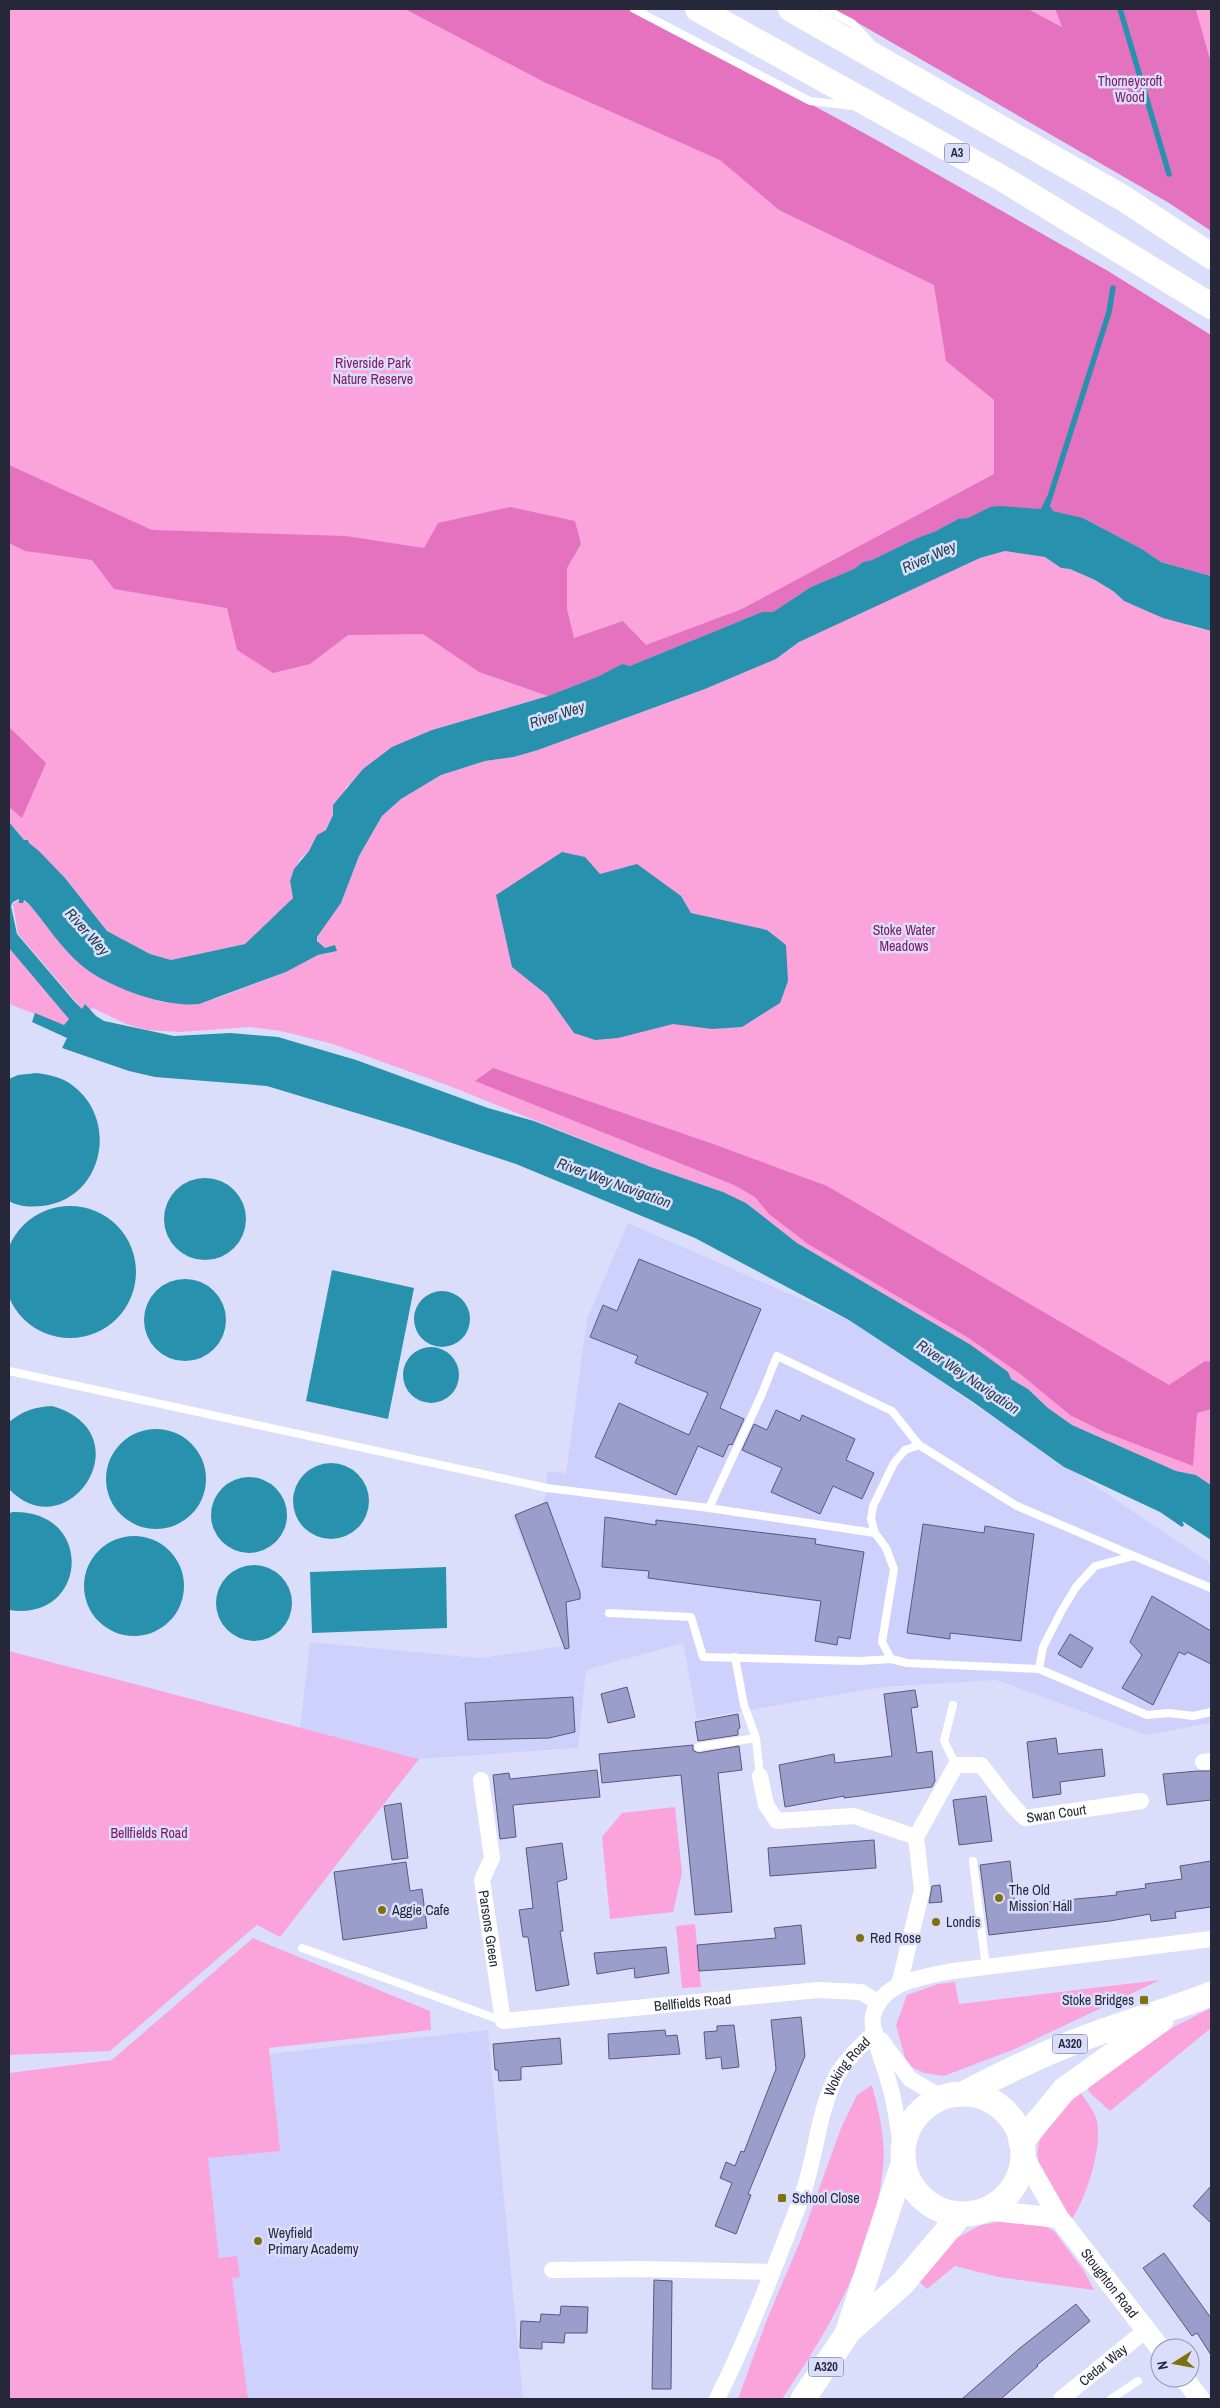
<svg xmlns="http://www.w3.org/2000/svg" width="1220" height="2408" font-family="'Archivo Narrow',sans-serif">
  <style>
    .built { fill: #ced1fc }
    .green { fill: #faa4db }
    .forest { fill: #e572bf }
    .water { fill: #2891ae }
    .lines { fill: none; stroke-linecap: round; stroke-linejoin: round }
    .stream { stroke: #2891ae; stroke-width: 5.5 }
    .building { fill: #9b9ecb; stroke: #575981 }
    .service { stroke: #fff; stroke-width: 8 }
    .minor { stroke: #fff; stroke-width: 16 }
    .tertiary { stroke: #fff; stroke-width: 20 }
    .primary { stroke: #fff; stroke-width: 25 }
    .trunk { stroke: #fff; stroke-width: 26 }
    .poi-dot { fill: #7d7111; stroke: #dbdefb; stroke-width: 2 }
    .labels { text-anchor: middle; stroke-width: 5; stroke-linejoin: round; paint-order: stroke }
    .shield { fill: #dbdefb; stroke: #5c5e73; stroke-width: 1 }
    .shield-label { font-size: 12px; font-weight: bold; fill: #262739 }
    .park-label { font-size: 14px; fill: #811965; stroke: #dbdefb }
    .street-label { font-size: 14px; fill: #262739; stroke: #dbdefb }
    .poi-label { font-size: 14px; fill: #262739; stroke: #dbdefb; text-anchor: start }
    .water-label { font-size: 15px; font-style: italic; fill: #23414b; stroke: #dbdefb }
  </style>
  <rect width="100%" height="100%" fill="#dbdefb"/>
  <path class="built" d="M628 1223 849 1320 1211 1564V1723L1146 1735 997 1680 883 1687 697 1719 683 1643 586 1670 578 1748 419 1759 300 1728 310 1642 479 1658 564 1646 512 1516 543 1504 547 1488V1471L566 1473 587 1319Z
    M488 2030 523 2399H9V2082Z"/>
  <path class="green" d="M9 9H562L842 155 1211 576 1083 518 599 676 548 696 432 730 347 786 342 796 333 805V815L326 830 317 835 309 851 300 859 290 881 293 898 245 944 171 960 150 954 107 931 65 878 39 851 25 841 9 822Z
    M1028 9H1055L1062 27Z
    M1196 9H1211V63Z
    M1005 551 1045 557 1061 568 1070 569 1095 580 1113 591 1124 601 1193 627 1211 631V1485L1196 1475 1176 1471 1072 1425 1048 1408 1028 1389 1011 1379 971 1345 797 1243 746 1203 723 1192 651 1167 452 1087 333 1044 281 1031 250 1027 180 1032 147 1030 126 1024 93 1008 90 1010 85 1004 82 1009 18 934 13 904 20 899 29 904 82 966 100 977 161 1002 215 999 286 972 318 955 337 951C328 949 318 948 317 937L341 903 359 856 382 816 401 799 441 775 485 761 514 757 538 750 705 689 776 659 799 642 859 613 980 558Z
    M9 948 63 1011 69 1019 64 1025 9 1004V965L11 962 9 960Z
    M9 1651 419 1759 280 1937 257 1925 110 2051 9 2055Z
    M675 1807 682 1873 673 1912 610 1919 602 1837 622 1813Z
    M695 1924 701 1987 682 1988 676 1926Z
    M253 1938 430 2011 431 2030 269 2048 280 2151 208 2158 219 2258 237 2256 240 2277 232 2278 248 2399H9V2073L112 2060Z
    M1160 1980 1015 2049 944 2076 924 2073 913 2068 905 2058 896 2025 907 1995 938 1984 955 1982 959 2004Z
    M1211 2008V2028L1110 2111 1089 2092 1087 2083 1156 2036Z
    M872 2085C879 2112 886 2140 883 2168 874 2252 829 2330 782 2399H738L766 2322 801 2239 841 2128 857 2095Z
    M1078 2089C1084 2098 1091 2106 1095 2115 1106 2139 1086 2199 1072 2219 1055 2197 1024 2161 1044 2132 1054 2117 1067 2103 1078 2089Z
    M1009 2220 1038 2223 1054 2231 1084 2271 1094 2290 998 2277 955 2266 927 2289 917 2279 953 2240 981 2225Z"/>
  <path class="forest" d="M405 9H636L873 138 1108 271 1211 335V576L1161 562 1142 549 1083 518 1053 511 1049 504 1041 509 990 507 968 518 958 519 936 531 915 539 872 560 863 562 854 569 811 587 773 612H762L630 666 622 664 599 676 548 696 479 672 423 634 348 635 310 664 273 673 237 650 227 608 114 589 92 560 25 551 9 543V465L152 530 346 536 424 548 438 523 510 507 575 521 581 544 567 568V609L574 638 623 621 646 645 742 609 994 474V400L946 361 934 285 779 210 720 160 544 82Z
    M834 9H1028L1062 27 1055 9H1196L1211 63V231L1169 203Z
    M9 727 46 763 22 818 9 807Z
    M493 1068 716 1145 827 1186 1169 1385 1205 1361 1211 1362V1409L1197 1413 1193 1466 1104 1432 1070 1415 1019 1373 967 1337 808 1244 769 1214 755 1197 734 1185 475 1081Z"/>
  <path class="water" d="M1047 496 1051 497 1049 504 1053 511 1083 518 1142 549 1161 562 1211 576V631L1163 618 1124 601 1113 591 1095 580 1070 569 1061 568 1045 557 1005 551 980 558 799 642 776 659 705 689 538 750 514 757 485 761 441 775 401 799 382 816 359 856 341 903 317 937V941L325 948 335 945 337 951 318 955 286 972 199 1004C165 1008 107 987 81 965 61 948 46 924 29 904L24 900 23 903H19V899L13 902 11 906 17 934 74 1001 82 1009 85 1004 96 1016 104 1021 174 1036 231 1033 278 1037 356 1060 488 1108 534 1121 651 1167 723 1192 746 1203 797 1243 971 1345 1008 1372 1011 1379 1028 1389 1048 1408 1072 1425 1176 1471 1196 1475 1211 1485V1540L1182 1521 1184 1525 1182 1527 1160 1512 1064 1467 973 1402 849 1320 695 1238 516 1164 409 1129 267 1086 155 1077 129 1071 62 1048 67 1038 32 1022 35 1013 64 1025 69 1019 9 948V822L24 840H28L29 843 39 851 65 878 107 931 150 954 171 960 245 944 293 898 290 881 294 869 309 851 317 835 326 830 333 815V805L363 769 392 747 432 730 548 696 599 676 622 664 630 666 762 612H773L811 587 854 569 863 562 872 560 915 539 936 531 958 519 968 518 990 507 1000 506 1041 509Z
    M562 852 585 857 600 874 637 864 681 896 691 913 767 930 786 945 788 981 780 1003 742 1027 712 1029 673 1024 618 1038 595 1040 574 1033 547 995 512 967 496 895Z
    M37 1073C49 1075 62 1077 72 1085 120 1120 103 1200 42 1206 31 1207 19 1207 9 1201V1079L18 1075Z
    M164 1219a41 41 0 1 1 82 0a41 41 0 1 1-82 0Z
    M4 1272a66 66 0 1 1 132 0a66 66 0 1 1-132 0Z
    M332 1270 414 1288 388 1419 306 1401Z
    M144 1320a41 41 0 1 1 82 0a41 41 0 1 1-82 0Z
    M414 1319a28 28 0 1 1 56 0a28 28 0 1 1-56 0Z
    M403 1375a28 28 0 1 1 56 0a28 28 0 1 1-56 0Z
    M52 1406C146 1433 68 1551 9 1489V1422C23 1411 34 1407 52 1406Z
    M106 1479a50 50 0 1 1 100 0a50 50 0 1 1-100 0Z
    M293 1501a38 38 0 1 1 76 0a38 38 0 1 1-76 0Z
    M211 1515a38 38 0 1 1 76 0a38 38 0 1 1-76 0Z
    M12 1512C96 1509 88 1623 9 1610V1514Z
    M84 1586a50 50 0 1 1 100 0a50 50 0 1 1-100 0Z
    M216 1603a38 38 0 1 1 76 0a38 38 0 1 1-76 0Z
    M446 1567 447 1628 312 1633 310 1572Z"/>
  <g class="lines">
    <path class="stream" d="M1120 9 1169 174
      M1048 503 1109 312 1113 288"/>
  </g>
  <path class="building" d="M639 1259 761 1309 720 1408 744 1419 732 1445 729 1444 723 1457 698 1446 676 1495 595 1457 619 1403 689 1435 708 1393 635 1363 638 1356 590 1337 603 1305 617 1311Z
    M776 1410 800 1421 802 1415 855 1439 846 1460 874 1473 862 1499 833 1486 820 1514 771 1492 782 1468 742 1450 754 1424 767 1430Z
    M547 1502 580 1592V1599L566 1602 569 1648 565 1649 515 1515Z
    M605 1517 656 1525V1520L816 1539 815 1544 864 1552 850 1639 838 1637 837 1645 815 1641 821 1601 648 1578 649 1571 602 1567Z
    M923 1524 984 1533 985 1526 1034 1534 1021 1641 950 1633V1639L907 1633Z
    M1152 1596 1211 1631V1664L1187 1652 1185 1655 1179 1652 1153 1705 1122 1688 1142 1655 1130 1642Z
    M1070 1634 1093 1648 1081 1668 1058 1654Z
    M627 1687 635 1717 608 1723 601 1694Z
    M915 1690 918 1707 911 1708 917 1753 932 1751 935 1781 932 1787 844 1798V1796L785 1807 779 1765 834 1754 835 1763 892 1756 884 1694Z
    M573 1697 575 1732 549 1738 468 1740 465 1703Z
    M738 1714 740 1728 738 1729V1735L698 1741 695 1722Z
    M1056 1738 1058 1754 1102 1749 1105 1776 1060 1782 1061 1794 1033 1798 1027 1742Z
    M693 1745V1750L698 1753 739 1746 742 1770 718 1773 732 1912 695 1915 681 1775 602 1783 599 1754Z
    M597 1770 600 1797 513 1805 516 1837 500 1839 493 1775 509 1773 510 1779Z
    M1198 1771H1211V1800L1167 1805 1163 1774Z
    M986 1796 992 1841 959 1845 953 1800Z
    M401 1803 408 1858 392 1860 384 1806Z
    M874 1840 876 1868 770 1876 768 1848Z
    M562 1843 567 1879 557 1882 563 1931H560L569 1985 536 1991 528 1937H523L519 1910 533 1908 526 1848Z
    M1010 1861 1015 1905 1117 1895 1116 1892 1146 1888 1145 1884 1182 1879 1180 1866 1211 1861V1907L1175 1912 1176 1918 1151 1921 1150 1914 1110 1921 989 1935 980 1865Z
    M406 1862 410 1891 422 1889 427 1928 343 1940 334 1872Z
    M940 1885 942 1902 929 1903 932 1886Z
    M801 1925 805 1964 699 1971 697 1945 776 1938 774 1928Z
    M666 1947 669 1973 635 1978 634 1968 597 1974 594 1953Z
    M801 2017 805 2056 748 2194 751 2195 736 2234 715 2226 732 2183 720 2178 726 2162 735 2166 741 2151 744 2152 776 2069 771 2020Z
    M734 2025 739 2067 722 2069 721 2057 706 2059 704 2032 717 2031V2026Z
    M665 2030 666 2036 677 2035 680 2054 609 2059 608 2034Z
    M560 2038 562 2064 521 2067V2080L499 2081 498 2070H495L493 2044Z
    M1211 2186V2223L1193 2206Z
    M1164 2253 1211 2318V2355L1197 2333 1192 2336 1143 2268Z
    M654 2280 672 2281 671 2389H652Z
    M1076 2304 1090 2321 1037 2365 1038 2366 1001 2399H962L1020 2348Z
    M561 2306 588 2307 587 2333H565L564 2343 542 2342V2349L520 2348 521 2321 540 2322 541 2314 560 2315Z"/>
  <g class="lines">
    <path class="service" d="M634 9 810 101 852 106
      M825 9 852 23 871 43
      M9 1371 547 1488 709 1508 875 1533
      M709 1508 761 1396 777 1356 892 1411 919 1445 1017 1506 1134 1556
      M609 1613 691 1617 703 1657 859 1661 891 1659 907 1663 1039 1669 1147 1715 1169 1713 1193 1716 1211 1712
      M735 1657 744 1705 756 1738
      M891 1659 882 1642 894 1569 886 1548 875 1533 871 1519 873 1506 894 1463 905 1450 919 1445
      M1039 1669 1043 1647 1062 1610 1076 1587 1095 1566 1134 1556 1211 1588
      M953 1705 944 1741 956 1765
      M698 1747 756 1738 760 1776
      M973 1861 986 1968
      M302 1948 503 2021
      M1111 2399 1138 2381"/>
    <g class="minor">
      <path d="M1203 1762 1211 1761"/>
      <path d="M760 1776 766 1805 777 1821 854 1816 916 1837 922 1890 899 1985"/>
      <path id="s1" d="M481 1780 492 1858 482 1880 503 2021 818 1990 861 1992 879 2003"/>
      <path id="s2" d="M916 1837 956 1765H981C996 1783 1007 1802 1025 1818L1141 1801"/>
      <path d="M881 2040 910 2079 941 2097"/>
      <path d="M902 2152C898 2129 896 2105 889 2083 885 2067 870 2032 873 2016 880 1982 925 1976 953 1971L1211 1939"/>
      <path d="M552 2270 640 2269 771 2272"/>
      <path id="s3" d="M717 2399C749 2335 775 2266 801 2199 816 2159 817 2114 837 2075 846 2059 861 2046 875 2032"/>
      <path id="s4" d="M1061 2399 1146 2330"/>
    </g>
    <g class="tertiary">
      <path id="s5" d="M1023 2155 1059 2218 1160 2348"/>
      <path d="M985 2210 1059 2218"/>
      <path d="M1184 2378 1200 2399"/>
    </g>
    <path class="primary" d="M965 2093C1005 2072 1045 2053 1087 2037 1128 2021 1171 2010 1211 1994
      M903 2154a60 60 0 1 1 120 0a60 60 0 1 1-120 0Z
      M1021 2142 1064 2090 1161 2020
      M847 2333 902 2284 961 2214
      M803 2399 847 2334 902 2167"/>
    <path class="trunk" d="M698 9 1005 180 1211 306
      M791 9 1123 198 1211 256"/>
  </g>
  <g class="poi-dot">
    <circle cx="999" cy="1898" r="5"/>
    <circle cx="382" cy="1910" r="5"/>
    <circle cx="936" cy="1922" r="5"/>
    <circle cx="860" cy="1938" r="5"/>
    <rect x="1139" y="1995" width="10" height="10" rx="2.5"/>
    <rect x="777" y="2193" width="10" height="10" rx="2.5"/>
    <circle cx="258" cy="2241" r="5"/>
  </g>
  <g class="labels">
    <g class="shield">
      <rect x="944.5" y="143.5" width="25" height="19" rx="4"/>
      <rect x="1052.5" y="2034.5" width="35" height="19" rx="4"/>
      <rect x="808.5" y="2357.5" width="35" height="19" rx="4"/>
    </g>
    <g class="shield-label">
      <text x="957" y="157">A3</text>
      <text x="1070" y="2048">A320</text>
      <text x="826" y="2371">A320</text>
    </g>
    <g class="park-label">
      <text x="1130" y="86">Thorneycroft<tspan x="1130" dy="16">Wood</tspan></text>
      <text x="373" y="368">Riverside Park<tspan x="373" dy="16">Nature Reserve</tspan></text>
      <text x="904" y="935">Stoke Water<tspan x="904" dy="16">Meadows</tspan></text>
      <text x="149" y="1838">Bellfields Road</text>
    </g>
    <g class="street-label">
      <text dy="5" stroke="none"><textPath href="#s2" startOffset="208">Swan Court</textPath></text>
      <text dy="5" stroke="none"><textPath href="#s1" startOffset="152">Parsons Green</textPath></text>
      <text dy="5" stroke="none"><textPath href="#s1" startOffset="436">Bellfields Road</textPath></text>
      <text dy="5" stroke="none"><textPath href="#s3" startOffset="359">Woking Road</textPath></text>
      <text dy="5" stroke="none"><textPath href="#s5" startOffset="155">Stoughton Road</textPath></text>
      <text dy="5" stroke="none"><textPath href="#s4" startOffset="54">Cedar Way</textPath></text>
    </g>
    <g class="poi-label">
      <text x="1009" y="1895">The Old<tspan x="1009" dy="16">Mission Hall</tspan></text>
      <text x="392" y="1915">Aggie Cafe</text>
      <text x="946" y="1927">Londis</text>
      <text x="870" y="1943">Red Rose</text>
      <text x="1134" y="2005" text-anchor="end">Stoke Bridges</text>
      <text x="792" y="2203">School Close</text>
      <text x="268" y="2238">Weyfield<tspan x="268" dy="16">Primary Academy</tspan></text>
    </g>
    <g class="water-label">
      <text transform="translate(929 557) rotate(-24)" y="5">River Wey</text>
      <text transform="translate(557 715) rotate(-18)" y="5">River Wey</text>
      <text transform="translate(87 932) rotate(48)" y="5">River Wey</text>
      <text transform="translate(614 1183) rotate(20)" y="5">River Wey Navigation</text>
      <text transform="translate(968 1377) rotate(34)" y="5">River Wey Navigation</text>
    </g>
  </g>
  <rect width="1220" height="2408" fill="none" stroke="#262739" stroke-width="20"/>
  <g transform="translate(1175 2363) rotate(259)"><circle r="24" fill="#dbdefb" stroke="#9395ad"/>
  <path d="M0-4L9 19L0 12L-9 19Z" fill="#7d7111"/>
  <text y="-8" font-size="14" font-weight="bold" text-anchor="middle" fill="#262739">N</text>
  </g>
</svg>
